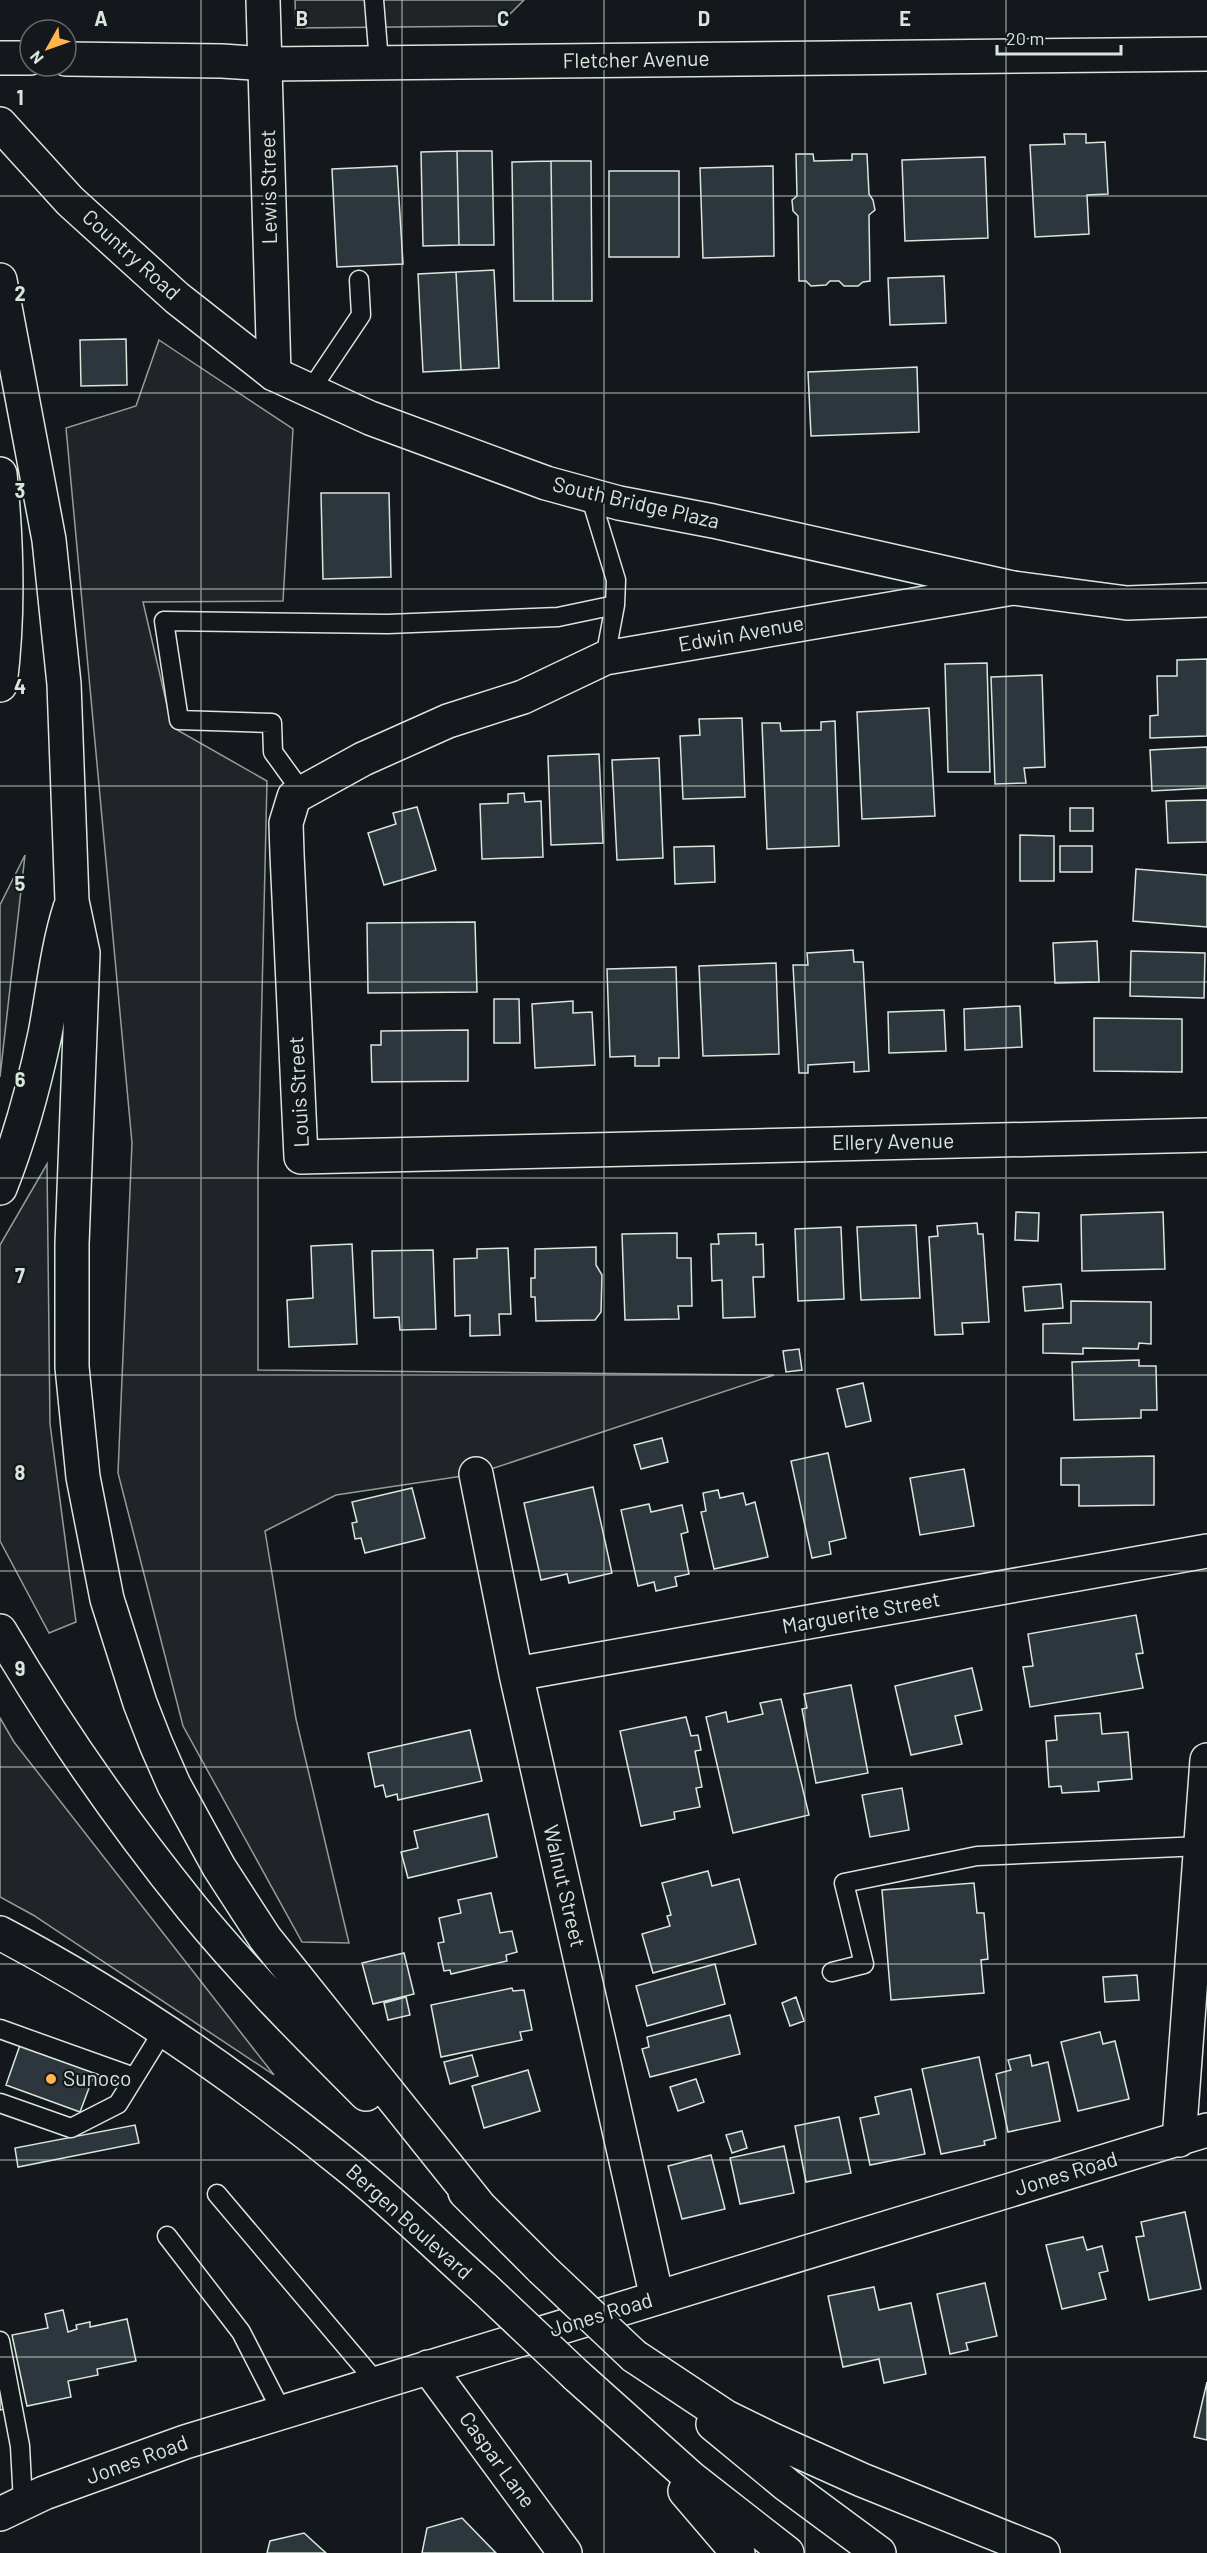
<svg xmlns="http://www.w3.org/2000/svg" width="1207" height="2553" font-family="Barlow,sans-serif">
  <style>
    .green { fill: #202428; stroke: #939e99; stroke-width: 1.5 }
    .building { fill: #2c363c; stroke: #d8e6dc; stroke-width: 1.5 }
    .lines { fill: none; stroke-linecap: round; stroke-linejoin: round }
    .lane-casing { stroke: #d8e6dc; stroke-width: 21 }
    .street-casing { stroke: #d8e6dc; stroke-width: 36 }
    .secondary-casing { stroke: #d8e6dc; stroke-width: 36 }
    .highway-casing { stroke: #d8e6dc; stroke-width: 36 }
    .lane { stroke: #14181c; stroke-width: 18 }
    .street { stroke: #14181c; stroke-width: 33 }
    .secondary { stroke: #14181c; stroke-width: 33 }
    .highway { stroke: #14181c; stroke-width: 33 }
    .highway-bridge-casing { stroke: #d8e6dc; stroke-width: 36; stroke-linecap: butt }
    .highway-bridge { stroke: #14181c; stroke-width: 33 }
    .grid { fill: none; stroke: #d8e6dc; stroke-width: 1.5; stroke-opacity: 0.55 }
    .poi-dot { fill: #ffb74d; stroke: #14181c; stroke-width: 2 }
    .labels { text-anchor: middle; stroke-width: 4.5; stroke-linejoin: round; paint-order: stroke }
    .street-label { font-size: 21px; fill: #d8e6dc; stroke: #14181c }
    .poi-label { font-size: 21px; fill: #d8e6dc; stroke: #14181c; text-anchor: start }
    .grid-label { font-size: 20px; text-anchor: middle; font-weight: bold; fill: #d8e6dc; stroke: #14181c; stroke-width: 4.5; stroke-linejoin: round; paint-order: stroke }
  </style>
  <rect width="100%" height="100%" fill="#14181c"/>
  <path class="green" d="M295 0H524L498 26 296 28Z
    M159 340 293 429 283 601 143 602 172 727 267 781 258 1167V1370L774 1375 476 1474 336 1495 265 1531 296 1719 349 1943 302 1942 183 1726 118 1473 132 1143 66 428 136 406Z
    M25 855 0 1077V905Z
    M47 1164 50 1424 76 1622 49 1633 0 1541V1245Z
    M0 1718 14 1742 274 2075 33 1915 0 1897Z"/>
  <path class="building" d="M1064 134H1086V143L1105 142 1108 194 1087 195 1089 234 1035 237 1030 145 1065 144Z
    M457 151H492L494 245H459Z
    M457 151 459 245 423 246 421 152Z
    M796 154H813L814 161 852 160V154H867L869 194 873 200 875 210 869 215 870 281 863 282 858 286H844L839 281H830L826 285 811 286 806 281H799L798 216 793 211 792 200 797 196Z
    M985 157 988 238 905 241 902 160Z
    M551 161H591L592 301H553Z
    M551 161 553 301H514L512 162Z
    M397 166 403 264 337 267 332 169Z
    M773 166 774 256 703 258 700 168Z
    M609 171H679V257H609Z
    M494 270 499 368 461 370 456 272Z
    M456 272 461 370 423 372 418 274Z
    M944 276 946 323 890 325 888 278Z
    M126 339 127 385 81 386 80 340Z
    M917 367 919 432 811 436 808 372Z
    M321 493H389L391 577 323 579Z
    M1207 659V736L1150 738V716L1158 715 1157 676H1177V660Z
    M987 663 990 772H948L945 664Z
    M1042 675 1045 767 1024 768 1026 783 995 784 991 677Z
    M929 708 935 816 862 819 857 712Z
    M742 718 745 797 683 799 680 736 700 735 699 719Z
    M835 721 839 846 767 849 762 723H780L781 731 821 730V722Z
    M1207 747V788L1152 791 1150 750Z
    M599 754 603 843 551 845 548 756Z
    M659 758 663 858 617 860 612 760Z
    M524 793 525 802 541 801 543 857 482 859 480 804 508 803V794Z
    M1207 800V842L1168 843 1166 801Z
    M417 807 436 870 384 885 368 833 396 824 393 813Z
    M1070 808H1093V831H1070Z
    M1020 835 1054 836V881H1020Z
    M714 846 715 882 675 884 674 847Z
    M1060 846H1092V872H1060Z
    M1136 869 1207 875V927L1133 921Z
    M475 922 477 992 368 993 367 923Z
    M1097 941 1099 982 1055 983 1053 943Z
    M853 950 854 962H863L869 1071 854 1072V1062L808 1065V1073H799L793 965H808L807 953Z
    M1131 951 1205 953 1204 998 1130 996Z
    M776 963 779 1054 703 1056 699 966Z
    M676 967 679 1058H659V1066H635V1056L610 1057 607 969Z
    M494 999H519L520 1043H494Z
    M573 1001V1013L592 1012 595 1065 535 1068 532 1004Z
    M1020 1006 1022 1047 965 1050 964 1009Z
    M944 1010 946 1051 889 1053 888 1012Z
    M1094 1018 1182 1019V1072L1094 1071Z
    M468 1030V1081L372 1082 371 1045H381V1031Z
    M1016 1212 1039 1213 1038 1241 1015 1240Z
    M1163 1212 1165 1269 1082 1271 1081 1215Z
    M977 1223 978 1234H983L989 1322 962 1323 963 1334 935 1335 929 1237 938 1236 937 1226Z
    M916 1225 920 1298 861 1300 857 1227Z
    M841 1227 844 1299 798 1301 795 1229Z
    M677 1233V1258H691L692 1306H678L679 1319 625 1320 622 1234Z
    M756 1233V1245L763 1244 764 1277H753L755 1317 723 1318 722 1280 712 1281 711 1244H719L718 1234Z
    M352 1244 357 1344 289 1347 287 1300 313 1298 311 1246Z
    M596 1247V1265L602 1275 601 1312 595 1320 536 1321 535 1297H531V1278H535V1249Z
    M508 1248 511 1314H499L500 1335 470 1336V1315L455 1316 454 1259 477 1258V1249Z
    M433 1250 436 1329 400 1330 399 1317 374 1318 372 1251Z
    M1061 1284 1063 1308 1025 1311 1023 1287Z
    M1071 1301 1151 1302V1344L1139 1343 1138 1349 1083 1348V1354L1043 1353V1324L1071 1323Z
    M799 1349 802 1370 786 1372 783 1351Z
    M1139 1360V1366H1156L1157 1410H1141V1418L1074 1420 1072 1362Z
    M863 1383 871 1421 846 1427 837 1389Z
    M662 1438 668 1462 641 1469 634 1445Z
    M828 1453 846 1538 829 1542 831 1554 812 1558 791 1461Z
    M1154 1456V1505L1079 1506V1485H1061V1458Z
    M964 1469 974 1526 920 1535 910 1478Z
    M593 1487 612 1573 569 1583 567 1574 541 1580 524 1503Z
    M412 1488 425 1538 365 1553 361 1538 355 1539 352 1523 357 1522 352 1502Z
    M718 1490 720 1498 743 1493 746 1505 755 1502 768 1557 714 1569 701 1512 706 1511 703 1493Z
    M649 1504 651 1512 682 1505 688 1532 681 1534 689 1574 675 1577 677 1586 656 1591 654 1582 638 1586 621 1510Z
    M1136 1615 1143 1653 1136 1654 1143 1688 1030 1707 1023 1667 1033 1666 1028 1634Z
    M972 1668 982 1710 955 1716 962 1744 911 1755 895 1686Z
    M851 1685 868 1773 816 1783 802 1709 807 1708 804 1694Z
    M781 1699 809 1815 733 1833 706 1717 726 1712 728 1722 763 1714 760 1703Z
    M1100 1713 1102 1734 1128 1732 1132 1779 1098 1782 1099 1791 1062 1793 1061 1786 1049 1787 1046 1741 1057 1740 1055 1716Z
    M686 1717 691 1736 698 1735 701 1750 695 1751 702 1787 696 1788 700 1807 674 1812 675 1819 641 1826 620 1731Z
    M470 1730 482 1781 398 1800 397 1794 386 1797 383 1785 375 1787 368 1753Z
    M902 1788 909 1830 870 1837 862 1795Z
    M488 1814 497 1857 408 1878 401 1852 418 1848 414 1831Z
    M708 1871 712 1886 739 1879 756 1944 653 1973 642 1934 670 1926 667 1916 671 1915 662 1883Z
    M974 1883 977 1913H984L988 1959 981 1960 984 1993 891 2000 882 1890Z
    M491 1893 500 1933 512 1931 517 1952 506 1955 507 1961 451 1974 450 1970 444 1971 438 1943 444 1942 439 1918 461 1913 458 1900Z
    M404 1953 414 1994 373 2004 362 1963Z
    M715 1964 725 2004 647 2026 636 1986Z
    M1137 1975 1139 2000 1105 2002 1103 1977Z
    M512 1988 513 1991 524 1990 532 2030 520 2032 522 2040 441 2057 431 2005Z
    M406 1997 410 2015 388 2020 384 2003Z
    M796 1997 804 2021 790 2026 782 2003Z
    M730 2015 740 2054 650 2077 642 2049 649 2047 647 2037Z
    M1100 2032 1103 2044 1115 2041 1129 2099 1078 2111 1061 2042Z
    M20 2045 95 2072 80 2112 6 2085Z
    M472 2055 478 2076 450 2084 444 2062Z
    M1030 2055 1032 2066 1048 2062 1060 2121 1008 2132 996 2074 1011 2070 1008 2060Z
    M979 2057 996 2138 984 2141 985 2145 941 2154 922 2069Z
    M528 2070 540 2111 484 2128 472 2086Z
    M696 2079 704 2102 678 2111 670 2087Z
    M911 2089 925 2154 870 2165 860 2118 879 2114 875 2097Z
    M839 2117 851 2173 806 2182 795 2126Z
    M135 2125 139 2143 18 2167 15 2148Z
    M742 2131 747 2148 732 2153 726 2135Z
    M784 2146 794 2193 740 2204 730 2158Z
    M711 2155 725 2209 682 2219 668 2166Z
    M1185 2212 1201 2289 1149 2300 1136 2237 1144 2236 1141 2222Z
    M1083 2237 1087 2250 1102 2246 1108 2271 1099 2273 1106 2299 1062 2309 1046 2245Z
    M985 2283 997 2336 966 2343 968 2350 950 2354 937 2294Z
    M874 2287 879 2310 911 2303 926 2374 884 2383 879 2359 843 2367 828 2296Z
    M63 2310 68 2332 77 2329 76 2325 90 2322V2327L127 2319 136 2361 97 2369 98 2375 68 2381 71 2397 27 2406 12 2335 48 2328 45 2314Z
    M0 2356 10 2408 0 2410Z
    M1207 2382V2440L1194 2437Z
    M462 2518 496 2553H422L427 2528Z
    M304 2533 326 2553H267L270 2541Z"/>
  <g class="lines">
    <defs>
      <path id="lane" d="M374 0 379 62
        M310 391 361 315 359 280
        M590 495 616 580 615 605 605 658
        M302 792 273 752 272 723 179 720 164 621 388 624 558 617 615 605
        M832 1972 864 1964 844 1883 977 1856 1201 1846
        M0 2029 134 2077
        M0 2103 71 2128 118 2104 163 2031
        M217 2194 377 2383
        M167 2236 241 2332 282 2412
        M0 2341 20 2446 23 2503"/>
      <path id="street" d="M263 0 274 374
        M1013 588 605 658 523 697 448 721 363 759 294 797 286 823 287 854 301 1157 1207 1135
        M476 1474 516 1674 657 2298
        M516 1674 1207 1551
        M1179 2140 1207 1760
        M428 2367 565 2553
        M0 2514 44 2493 185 2442 1207 2130"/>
      <path id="secondary" d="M0 58H30
        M66 59 222 61 266 64 1207 54
        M0 124 70 201 177 298 274 374 370 418 546 483 619 503 713 521 1013 588 1127 603 1207 600"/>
      <path id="highway" d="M0 280 49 540 64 684 72 901 83 953 72 1244V1367L83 1477 107 1599 140 1703 156 1744 174 1785 219 1867 265 1938 480 2207
        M0 474C7 544 9 615 0 685
        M0 1188C20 1138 34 1086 45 1034 53 992 57 949 70 908
        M0 1631C57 1728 121 1820 192 1908 246 1974 306 2034 366 2094
        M0 1933C124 1998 241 2079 350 2168 397 2206 440 2249 485 2289
        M465 2192 542 2269
        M634 2356 726 2417 773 2440 862 2480 1043 2553
        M576 2375 691 2478 787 2553
        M713 2424 787 2485 879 2553
        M685 2491 738 2553"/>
    </defs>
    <use href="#lane" class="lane-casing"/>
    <use href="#street" class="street-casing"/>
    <use href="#secondary" class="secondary-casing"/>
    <use href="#highway" class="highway-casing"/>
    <use href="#lane" class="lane"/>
    <use href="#street" class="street"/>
    <use href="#secondary" class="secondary"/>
    <use href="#highway" class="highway"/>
    <defs>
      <path id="highway-bridge" d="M542 2269 634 2356
        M485 2289 576 2375"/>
    </defs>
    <use href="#highway-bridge" class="highway-bridge-casing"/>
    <use href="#highway-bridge" class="highway-bridge"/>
  </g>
  <path class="grid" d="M201 0V2553M402 0V2553M604 0V2553M805 0V2553M1006 0V2553M0 196H1207M0 393H1207M0 589H1207M0 786H1207M0 982H1207M0 1178H1207M0 1375H1207M0 1571H1207M0 1767H1207M0 1964H1207M0 2160H1207M0 2357H1207"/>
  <circle class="poi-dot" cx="51" cy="2079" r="6"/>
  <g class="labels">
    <g class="street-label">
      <text transform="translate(636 60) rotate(-1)" y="7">Fletcher Avenue</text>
      <text transform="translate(269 187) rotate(-91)" y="7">Lewis Street</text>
      <text transform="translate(131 255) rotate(42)" y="7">Country Road</text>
      <text transform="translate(636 503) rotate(13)" y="7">South Bridge Plaza</text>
      <text transform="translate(741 634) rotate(-10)" y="7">Edwin Avenue</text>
      <text transform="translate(299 1092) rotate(-93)" y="7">Louis Street</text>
      <text transform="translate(893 1142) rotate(-1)" y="7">Ellery Avenue</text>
      <text transform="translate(861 1613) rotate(-10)" y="7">Marguerite Street</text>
      <text transform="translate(564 1886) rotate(77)" y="7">Walnut Street</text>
      <text transform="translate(1066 2174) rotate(-17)" y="7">Jones Road</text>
      <text transform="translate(409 2222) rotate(42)" y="7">Bergen Boulevard</text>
      <text transform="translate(601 2315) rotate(-17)" y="7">Jones Road</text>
      <text transform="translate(137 2460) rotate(-20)" y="7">Jones Road</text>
      <text transform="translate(497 2460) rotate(54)" y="7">Caspar Lane</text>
    </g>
    <g class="poi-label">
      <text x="63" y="2086">Sunoco</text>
    </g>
  </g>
  <g class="grid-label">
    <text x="101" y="26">A</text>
    <text x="302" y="26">B</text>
    <text x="503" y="26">C</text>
    <text x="704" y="26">D</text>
    <text x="905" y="26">E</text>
    <text x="20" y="105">1</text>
    <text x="20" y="301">2</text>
    <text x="20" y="498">3</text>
    <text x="20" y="694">4</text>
    <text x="20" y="891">5</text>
    <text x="20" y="1087">6</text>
    <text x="20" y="1283">7</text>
    <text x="20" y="1480">8</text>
    <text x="20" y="1676">9</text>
  </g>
  <g transform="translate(48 48) rotate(230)"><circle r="28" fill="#14181c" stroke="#626a69" stroke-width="1.5"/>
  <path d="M0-4.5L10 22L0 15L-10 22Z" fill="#ffb74d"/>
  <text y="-9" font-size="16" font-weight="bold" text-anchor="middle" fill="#d8e6dc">N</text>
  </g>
  <path d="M997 45v9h124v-9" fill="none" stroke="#d8e6dc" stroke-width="3"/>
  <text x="1006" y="45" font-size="18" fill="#d8e6dc" stroke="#14181c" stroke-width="4.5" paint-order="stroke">20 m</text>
</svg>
